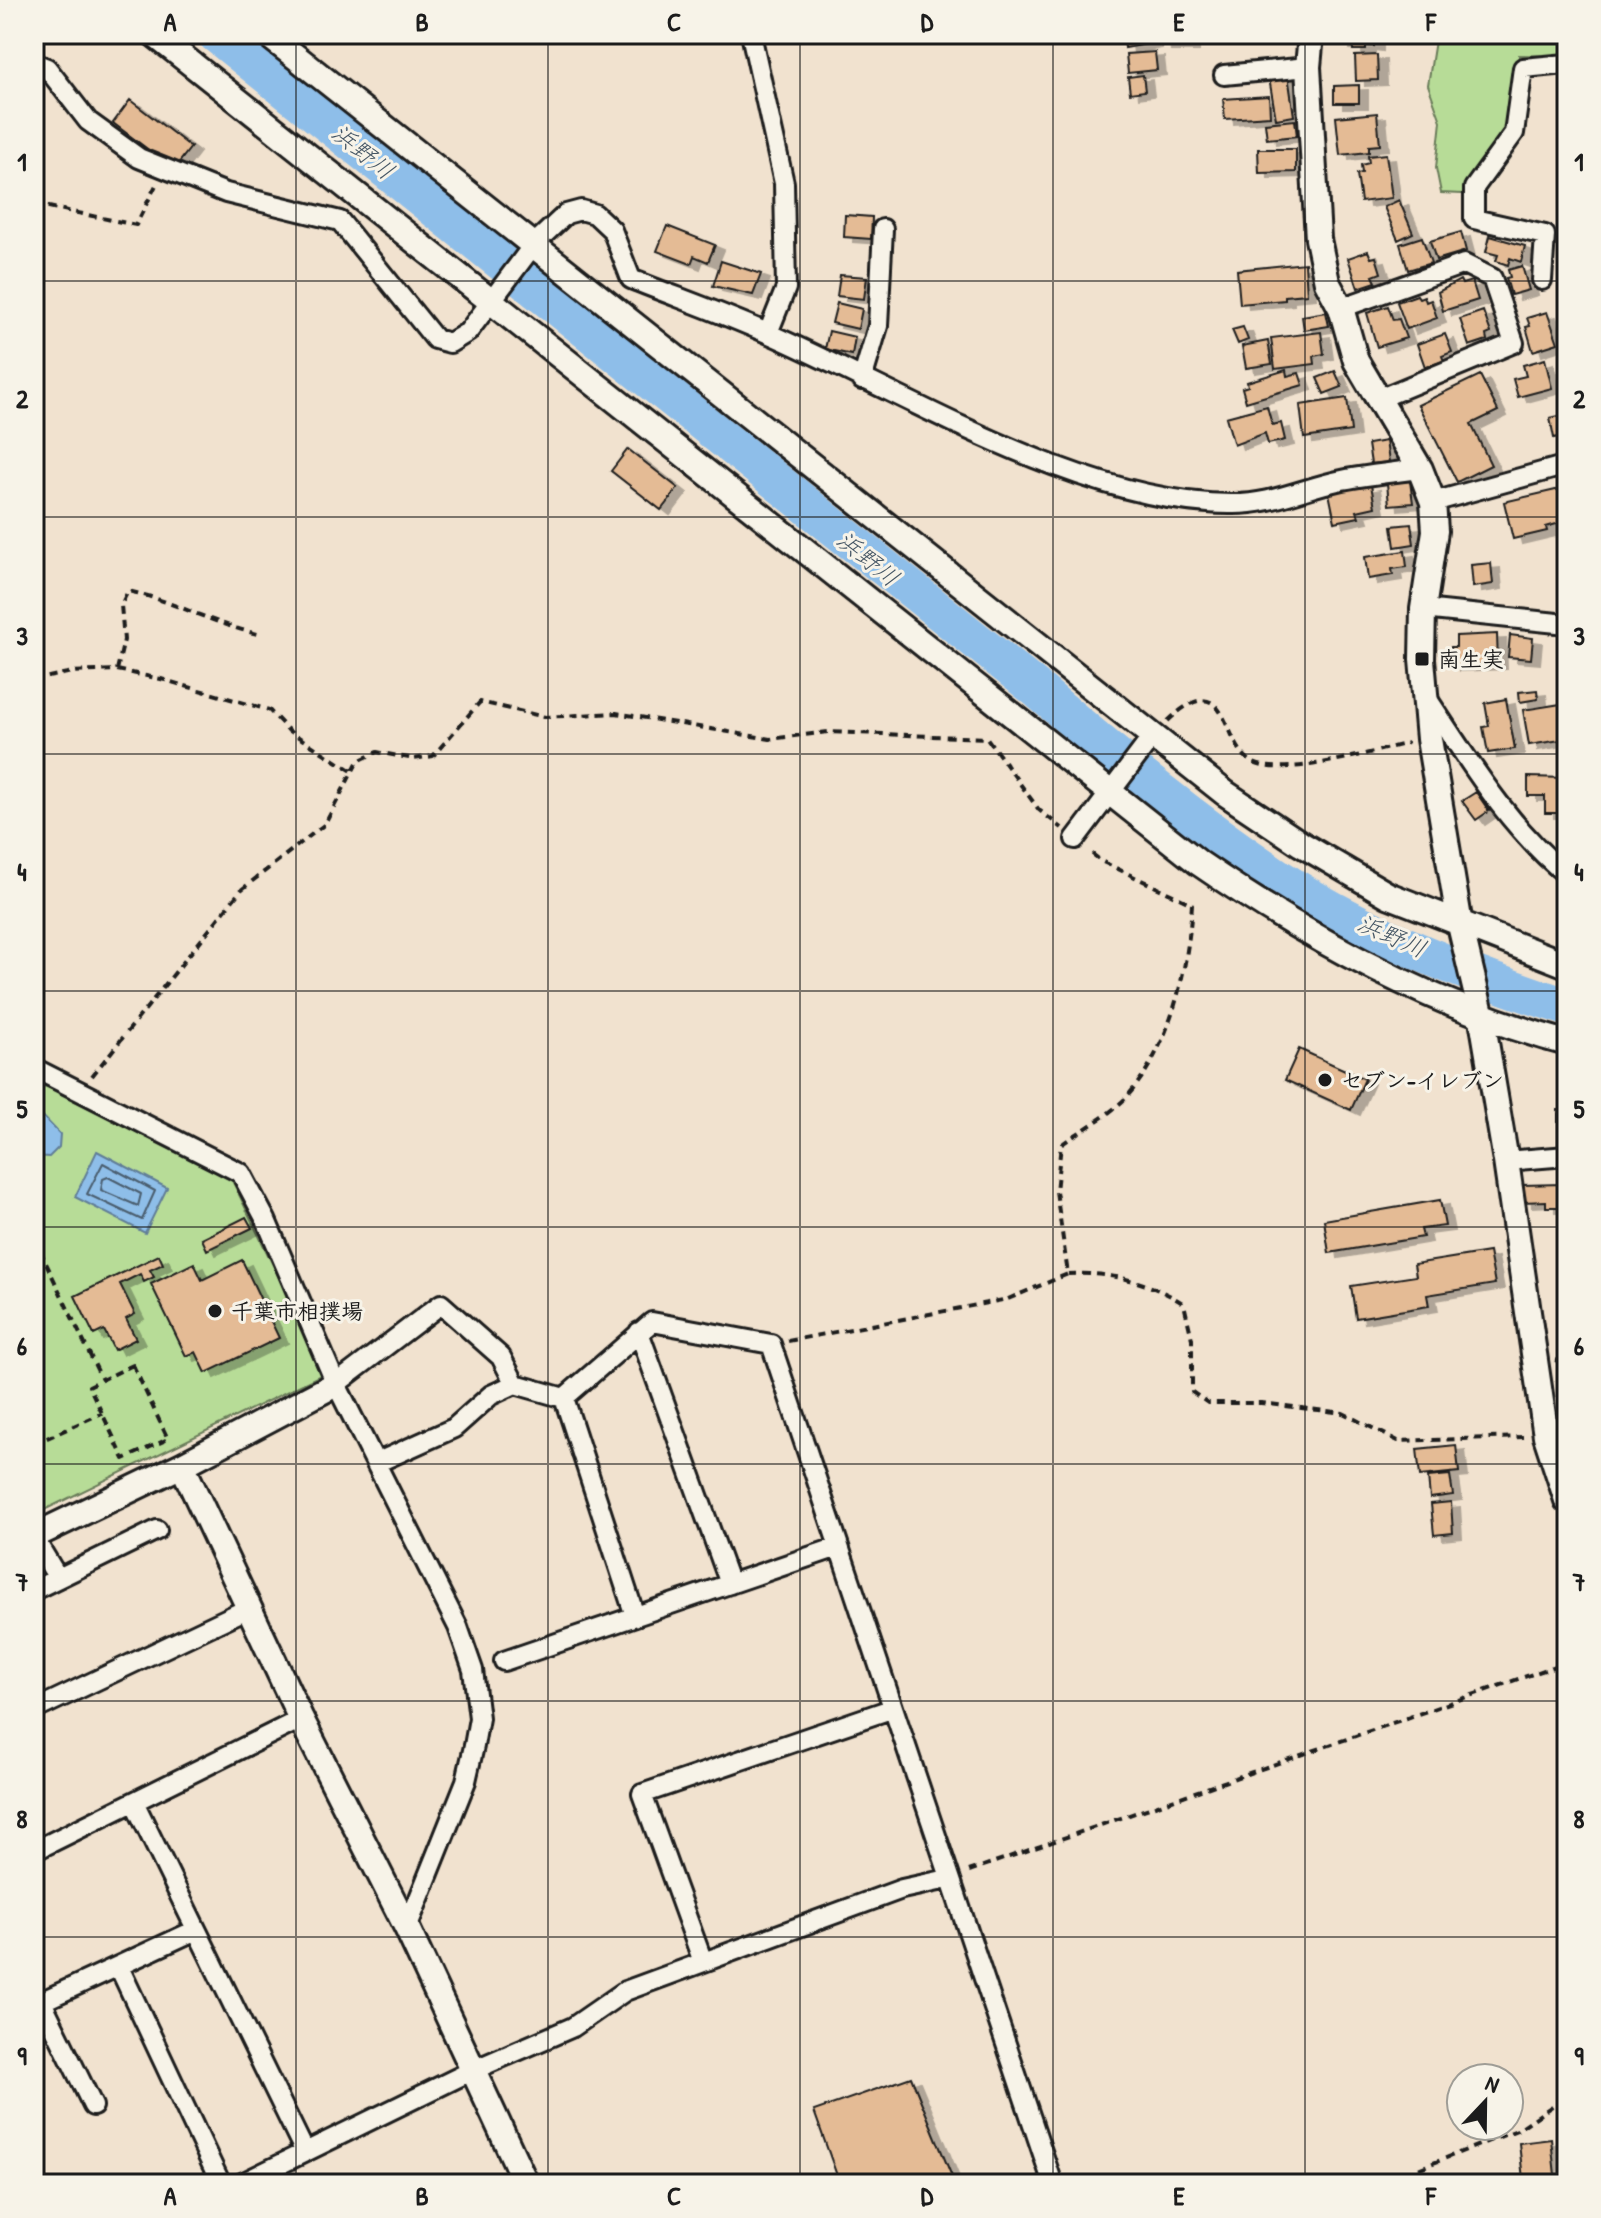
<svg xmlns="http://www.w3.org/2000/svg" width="1601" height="2218" font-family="'Patrick Hand','Klee One',sans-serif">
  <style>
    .green { fill: #b7dc97; stroke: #6a7c5a; stroke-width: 2 }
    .water { fill: #8ebee9; stroke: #607d97; stroke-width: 2 }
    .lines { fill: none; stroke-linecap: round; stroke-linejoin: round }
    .shore { stroke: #4a5d6e; stroke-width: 2 }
    .river { stroke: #8ebee9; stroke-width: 38 }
    .building { fill: #e4bb95; stroke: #1c1c1c; stroke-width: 2; filter: url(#shadow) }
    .street-casing { stroke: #1c1c1c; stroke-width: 24 }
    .secondary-casing { stroke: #1c1c1c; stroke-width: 30 }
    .path { stroke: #1c1c1c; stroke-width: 4; stroke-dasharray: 8 6; stroke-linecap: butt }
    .street { stroke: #f7f3e8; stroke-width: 18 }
    .secondary { stroke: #f7f3e8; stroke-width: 24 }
    .grid { fill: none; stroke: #1c1c1c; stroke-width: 2; stroke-opacity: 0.55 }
    .poi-dot { fill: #1c1c1c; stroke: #f7f3e8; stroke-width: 3 }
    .labels { text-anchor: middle; stroke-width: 6; stroke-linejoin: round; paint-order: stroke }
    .poi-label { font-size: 22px; font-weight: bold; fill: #1c1c1c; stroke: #f7f3e8; text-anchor: start }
    .water-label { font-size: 24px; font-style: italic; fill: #445564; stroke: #f7f3e8 }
    .neatline { fill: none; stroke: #1c1c1c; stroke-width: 3 }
    .grid-label { font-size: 26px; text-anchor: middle; font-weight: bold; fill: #1c1c1c }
  </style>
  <defs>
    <filter id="shadow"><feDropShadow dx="9" dy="5" stdDeviation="0" flood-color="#0004"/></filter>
  </defs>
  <rect width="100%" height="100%" fill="#f1e2cf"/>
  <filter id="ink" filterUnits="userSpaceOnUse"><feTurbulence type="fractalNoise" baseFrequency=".0125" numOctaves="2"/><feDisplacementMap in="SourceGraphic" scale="16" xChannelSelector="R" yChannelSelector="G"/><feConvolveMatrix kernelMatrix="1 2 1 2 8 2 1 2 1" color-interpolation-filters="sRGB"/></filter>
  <g filter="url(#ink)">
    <path class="green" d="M1436 34H1567V56L1519 55 1520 97 1508 128 1462 194 1441 193 1436 168 1441 121 1428 85Z
      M46 1086 232 1180 325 1373 34 1515V1091Z"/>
    <path class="water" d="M34 1107 60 1134 59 1147 49 1157 34 1156Z
      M97 1151 167 1188 145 1233 75 1197Z"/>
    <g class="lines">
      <path class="shore" d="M103 1163 155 1191 142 1220 87 1194Z
        M108 1177 141 1194 138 1206 101 1190 103 1179Z"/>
      <path class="river" d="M216 34 1039 691C1116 757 1194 822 1279 878 1367 935 1468 975 1567 1007"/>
    </g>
    <path class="building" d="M1123 34H1152L1153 43 1125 48Z
      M1161 34H1190V46H1162Z
      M1342 34H1374V46L1366 45V50H1353V45L1341 44Z
      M1155 52 1157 70 1128 73 1126 54Z
      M1377 55 1378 80 1356 81 1355 56Z
      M1143 75 1145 91 1130 93 1128 77Z
      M1288 75 1294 116 1276 119 1269 78Z
      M1359 85V103H1334V86Z
      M1269 96 1270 116 1225 119 1223 99Z
      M130 100 191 147 174 169 113 123Z
      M1377 113 1380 145 1369 146V152L1340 155 1336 117Z
      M1295 120 1297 136 1267 139 1265 123Z
      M1258 149H1296V172L1259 173Z
      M1386 154 1392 198 1361 202 1357 174 1362 173 1361 165 1369 163 1368 156Z
      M1399 200 1413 233 1398 240 1384 207Z
      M845 215 872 217 871 239 844 237Z
      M667 226 715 245 708 262 694 256 691 264 657 251Z
      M1461 232 1466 251 1436 260 1430 241Z
      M1490 236 1525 246 1521 262 1510 258 1508 265 1496 261 1498 255 1486 252Z
      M1422 237 1431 263 1408 270 1400 244Z
      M1368 251 1371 258 1376 257 1381 273 1373 276 1376 282 1358 288 1348 258Z
      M721 261 761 274 753 295 713 286Z
      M1305 263 1307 294 1285 296V300L1240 304 1237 270Z
      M1522 266 1529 290 1511 295 1506 278 1510 277 1508 270Z
      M840 275 867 277 864 299 837 296Z
      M1460 280 1462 284 1472 281 1478 300 1443 311 1438 292Z
      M1417 295 1419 298 1424 296 1426 302 1431 300 1437 318 1407 329 1397 302Z
      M837 303 862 309 858 329 832 323Z
      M1388 306 1393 320 1399 319 1406 338 1377 347 1367 313Z
      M1483 311 1491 333 1486 335 1487 340 1469 346 1460 319Z
      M1326 312 1329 326 1304 330 1302 316Z
      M1547 312 1558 343 1533 351 1526 327 1530 326 1527 318Z
      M1243 327 1248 340 1238 344 1232 330Z
      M829 331 855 337 852 355 825 349Z
      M1321 332 1324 354 1314 356 1315 364 1275 369 1271 338Z
      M1445 334 1452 352 1442 356 1444 361 1425 367 1417 344Z
      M1268 341 1272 364 1246 368 1242 346Z
      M1545 359 1552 388 1518 397 1513 379 1526 376 1523 365Z
      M1286 370 1287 376 1299 373 1303 385 1246 402 1242 388 1248 386 1247 382Z
      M1335 371 1342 387 1324 394 1317 378Z
      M1480 375 1498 411 1471 424 1491 465 1457 482 1418 405Z
      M1347 398 1351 431 1304 438 1300 405Z
      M1267 406 1272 425 1281 423 1285 440 1268 444 1265 433 1234 445 1226 417Z
      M1567 414V435L1554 438 1550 418Z
      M1386 441 1389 462 1371 464 1368 444Z
      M628 449 678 488 661 510 611 471Z
      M1410 481 1413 503 1389 505 1387 483Z
      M1371 485 1375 507 1357 511 1359 517 1335 522 1329 493Z
      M1560 489 1567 521 1546 527 1547 531 1513 539 1504 502Z
      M1411 524 1414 544 1395 547 1392 526Z
      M1405 551 1407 567 1392 569 1393 575 1368 579 1365 557Z
      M1491 563 1493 584 1473 587 1471 565Z
      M1497 634 1498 664 1451 666V647H1456V636Z
      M1510 635 1533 638 1531 659 1508 657Z
      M1537 690 1538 699 1520 702 1519 692Z
      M1506 699 1515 749 1488 753 1483 727 1489 726 1485 703Z
      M1567 703V739L1529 745 1523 710Z
      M1528 777 1567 778V813H1545V796H1528Z
      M1476 792 1489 811 1476 820 1462 801Z
      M1299 1049 1365 1079 1351 1110 1285 1080Z
      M1558 1110H1567V1144H1558Z
      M1562 1184V1207H1546V1201L1523 1202 1522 1185Z
      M1440 1200 1445 1226 1421 1229 1423 1237 1329 1253 1324 1220Z
      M246 1217 252 1228 207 1250 202 1239Z
      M1489 1252 1495 1284 1427 1295 1429 1306 1356 1318 1351 1286 1416 1276 1414 1264Z
      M159 1255 163 1264 150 1270 154 1277 144 1282 140 1274 120 1284 135 1314 126 1319 136 1339 114 1350 104 1330 94 1335 75 1296Z
      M242 1260 279 1338 206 1373 196 1352 186 1356 151 1284 194 1263 202 1280Z
      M1456 1445 1459 1472 1420 1476 1417 1449Z
      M1450 1475 1453 1495 1430 1498 1428 1477Z
      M1451 1502 1453 1533 1434 1535 1431 1504Z
      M911 2077 955 2184H840L814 2111Z
      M1551 2139 1556 2184H1486L1523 2179 1519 2143Z"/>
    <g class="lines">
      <defs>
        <path id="street" d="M751 34 784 183 786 288 768 333
          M34 63 47 68 88 121 139 158 226 193 340 221 435 339 450 343 468 332 534 244 566 214 581 210 595 214 612 230 631 279C676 297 722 313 767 333 905 393 1078 503 1230 504 1271 505 1303 488 1342 480 1368 475 1394 472 1420 469
          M1224 75 1308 67
          M1542 280 1545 235 1474 219V188L1514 133 1523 68 1567 64
          M1341 308 1464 264 1492 278 1514 343 1376 400
          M862 380 878 326 883 229
          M1433 502 1567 465
          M1423 609 1567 624
          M1425 695C1467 758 1507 826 1567 875
          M1075 839 1152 737
          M34 1068 241 1173 266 1220 336 1384 458 1627 473 1670 479 1718 474 1746 466 1781 407 1928
          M1506 1161 1567 1156
          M639 1332 730 1584
          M336 1384 441 1304 501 1357 515 1384 564 1398
          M564 1398 652 1322 771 1344 1053 2184
          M564 1398 635 1616
          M376 1463 454 1428 491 1395 515 1384
          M34 1538 58 1578
          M34 1590 157 1530
          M504 1661 838 1547
          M34 1710 251 1607
          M135 1804 305 2152
          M34 1851 301 1719
          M703 1962 642 1794 891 1709
          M119 1967 221 2184
          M42 2002 93 2106
          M34 2005 196 1930
          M34 2181 36 2184
          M240 2184 471 2071 573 2027 625 1991 902 1889 948 1879"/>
        <path id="secondary" d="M154 34 1199 863C1311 940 1435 1008 1567 1043
          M267 34 1225 793 1301 844 1388 895 1567 965
          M1311 34 1308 67 1318 239 1327 282 1341 308 1356 361 1420 469 1433 502 1435 531 1423 609 1422 659 1429 739 1460 925 1481 1013 1506 1161 1546 1436 1567 1500
          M182 1465 301 1719 407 1928 526 2184
          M34 1536 182 1465 336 1384"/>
      </defs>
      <use href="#street" class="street-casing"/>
      <use href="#secondary" class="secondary-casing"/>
      <path class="path" d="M34 204 136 225 156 185
        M117 670 124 640 121 605 128 591C175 601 216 626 263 635
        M34 680 72 672 117 670 161 679 269 710 289 731 352 771
        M1168 721C1229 663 1220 743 1252 762 1280 779 1376 751 1408 743
        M92 1076 241 890 325 824 358 761 377 752 414 759 433 756 480 702 545 717 616 713 770 739 828 732 987 738 1039 810 1062 828
        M34 1238 102 1380
        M1068 1274C1110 1272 1149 1281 1184 1304L1192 1339V1392L1208 1403H1261L1343 1413 1398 1441 1523 1437
        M788 1341 1008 1299 1068 1274 1056 1191 1061 1145C1082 1129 1113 1114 1130 1093 1172 1043 1188 968 1192 904L1101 861 1090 852
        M1556 1360 1567 1363
        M133 1365 168 1439 124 1459 89 1386Z
        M34 1444 102 1413
        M969 1871 1567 1662
        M1380 2184 1517 2130 1567 2096"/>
      <use href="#street" class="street"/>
      <use href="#secondary" class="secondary"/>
    </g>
  </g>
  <path class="grid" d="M296 34V2184M548 34V2184M800 34V2184M1053 34V2184M1305 34V2184M34 281H1567M34 517H1567M34 754H1567M34 991H1567M34 1227H1567M34 1464H1567M34 1701H1567M34 1937H1567"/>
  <g class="poi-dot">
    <rect x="1414" y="651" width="16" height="16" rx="4"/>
    <circle cx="1325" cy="1080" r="8"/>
    <circle cx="215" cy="1311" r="8"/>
  </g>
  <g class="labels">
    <g class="poi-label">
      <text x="1438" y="667">南生実</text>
      <text x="1341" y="1088">セブン-イレブン</text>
      <text x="231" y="1319">千葉市相撲場</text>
    </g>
    <g class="water-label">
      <text transform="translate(363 152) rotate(39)" y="8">浜野川</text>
      <text transform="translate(868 559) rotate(39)" y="8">浜野川</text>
      <text transform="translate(1392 936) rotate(24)" y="8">浜野川</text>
    </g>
  </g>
  <rect width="1601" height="2218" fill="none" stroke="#f7f3e8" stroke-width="88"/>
  <g transform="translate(1485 2102) rotate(22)"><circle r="38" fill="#f7f3e8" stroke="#9f9d96" stroke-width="2"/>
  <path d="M0-6L14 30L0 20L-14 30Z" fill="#1c1c1c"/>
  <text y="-12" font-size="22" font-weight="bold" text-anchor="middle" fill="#1c1c1c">N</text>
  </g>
  <rect x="44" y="44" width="1513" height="2130" class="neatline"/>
  <g class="grid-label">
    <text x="170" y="31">A</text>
    <text x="422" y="31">B</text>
    <text x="674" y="31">C</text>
    <text x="927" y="31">D</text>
    <text x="1179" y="31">E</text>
    <text x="1431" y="31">F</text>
    <text x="22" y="171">1</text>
    <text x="1579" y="171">1</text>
    <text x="22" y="408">2</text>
    <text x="1579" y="408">2</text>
    <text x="22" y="645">3</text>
    <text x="1579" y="645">3</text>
    <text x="22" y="881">4</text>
    <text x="1579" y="881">4</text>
    <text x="22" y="1118">5</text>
    <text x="1579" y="1118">5</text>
    <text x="22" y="1355">6</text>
    <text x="1579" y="1355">6</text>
    <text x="22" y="1591">7</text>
    <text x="1579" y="1591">7</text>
    <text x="22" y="1828">8</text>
    <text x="1579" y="1828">8</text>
    <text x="22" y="2065">9</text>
    <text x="1579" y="2065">9</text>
    <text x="170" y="2205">A</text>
    <text x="422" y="2205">B</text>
    <text x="674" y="2205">C</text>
    <text x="927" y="2205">D</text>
    <text x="1179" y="2205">E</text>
    <text x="1431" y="2205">F</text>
  </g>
</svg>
